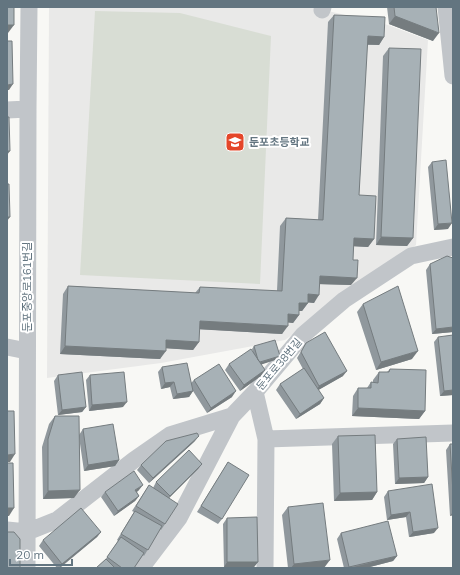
<svg xmlns="http://www.w3.org/2000/svg" width="460" height="575" font-family="Mulish,'Noto Sans KR',sans-serif">
  <style>
    .built { fill: #e9e9e8 }
    .green { fill: #d8ddd4 }
    .lines { fill: none; stroke-linecap: round; stroke-linejoin: round }
    .street { stroke: #c1c5c9; stroke-width: 17 }
    .wall { fill: #90989d }
    .shaded-wall { fill: #757c7f }
    .building { fill: #a7b1b6; stroke: #757c7f }
    .labels { text-anchor: middle; stroke-width: 4; stroke-linejoin: round; paint-order: stroke }
    .poi-label { font-size: 11px; font-weight: bold; fill: #637580; stroke: #fff; text-anchor: start }
    .street-label { font-size: 11px; fill: #637580; stroke: #fff }
  </style>
  <rect width="100%" height="100%" fill="#f8f8f5"/>
  <path class="built" d="M49 7H311L388 25 428 40 416 245 285 340 161 363 47 378Z"/>
  <path class="green" d="M95 11 180 13 271 36 260 284 80 275Z"/>
  <g class="lines">
    <path class="street" d="M446 7 453 76
      M322 10 323 7
      M7 110 28 109
      M7 347 27 351
      M266 439 453 433
      M7 530 27 532 57 520 134 460 170 435 232 416 255 392
      M27 568 28 109 29 7
      M141 568 179 518 232 416
      M265 568 266 439 255 392 303 335 344 300 411 256 453 247"/>
  </g>
  <path class="wall" d="M387 7H436L433 41 389 24Z
    M334 15 384 37 379 45H367L359 195 374 239 368 247 353 246 351 285 320 284 314 303 308 302V303L302 311H299V315L293 323 288 322 282 334 199 329V342L193 350 166 348 160 359 60 354 63 294 68 286 195 293 200 287 277 291 280 226 286 218 318 220 328 22Z
    M389 48 413 238 407 246 376 245 383 56Z
    M432 162 448 229 434 230 428 167Z
    M453 258V332L432 334 426 270 430 264Z
    M363 304 412 359 376 370 357 312Z
    M438 337 453 395 440 396 434 342Z
    M306 343 343 376 318 390 324 398 320 404 296 419 276 390 280 384 303 369 297 358Z
    M254 346 278 359 261 364V376L240 391 225 370 229 364 253 353 252 349Z
    M162 367 191 383 194 380 232 397 207 413 193 391 189 397 173 399 170 387 161 389 158 372Z
    M390 369 425 411 419 419 352 416 353 396 358 388H367L371 382H373V380L379 372H387Z
    M58 375 86 407 82 412 58 415 54 381Z
    M90 375 123 407 89 411 86 380Z
    M55 416 79 435 83 429 119 460 115 466 84 471 79 437 74 498 43 499 42 447 49 424Z
    M338 436 377 492 372 500 334 501 332 444Z
    M397 439 428 477 424 483 395 484 393 444Z
    M195 441 149 483 137 470 141 465Z
    M450 444H453V515L450 516 446 450Z
    M228 462 222 519 218 524 197 512Z
    M202 464 198 469 169 498 165 524 161 530 160 529 144 556 143 555 134 568H96L105 560 118 541 117 540 134 512 132 511 149 485 153 488 156 482Z
    M139 490 137 492 139 496 135 501 114 516 101 497 105 492Z
    M388 491 434 533 409 537 406 517 387 520 384 497Z
    M288 507 324 568H288L282 515Z
    M227 518 258 562 254 567H224L223 524Z
    M101 532 97 537 60 568H57L39 546 43 540Z
    M341 533 397 556 393 561 366 568H344L337 539Z"/>
  <path class="shaded-wall" d="M395 16 439 33 433 41 389 24Z
    M7 25H14L8 33H7Z
    M368 36 384 37 379 45 362 44Z
    M13 84 9 90H7V85Z
    M7 151H10L7 155Z
    M7 217H10L7 221Z
    M452 223 448 229 434 230 438 224Z
    M381 237 413 238 407 246 376 245Z
    M354 238 374 239 368 247 348 246Z
    M320 276 357 278 351 285 315 284Z
    M308 294 319 295 314 303 303 302Z
    M299 303H308L302 311H294Z
    M288 314 299 315 293 323 282 322Z
    M200 321 288 326 282 334 194 329Z
    M453 327V332L432 334 436 329Z
    M166 340 199 342 193 350 161 348Z
    M65 346 166 351 160 359 60 354Z
    M418 351 412 359 376 370 381 362Z
    M280 356 278 359 257 366 259 363Z
    M265 370 261 376 240 391 244 385Z
    M347 371 343 376 315 392 319 386Z
    M174 382 170 387 161 389 165 383Z
    M453 390V395L440 396 444 391Z
    M193 391 189 397 173 399 177 394Z
    M236 391 232 397 207 413 211 408Z
    M324 398 320 404 296 419 300 414Z
    M127 402 123 407 89 411 92 405Z
    M86 407 82 412 58 415 62 410Z
    M358 408 425 411 419 419 352 416Z
    M199 436 195 441 149 483 153 478Z
    M15 454 10 462H7V455Z
    M119 460 115 466 84 471 88 465Z
    M202 464 198 469 166 501 170 496Z
    M428 477 424 483 395 484 399 478Z
    M143 485 139 490 131 496 135 490Z
    M80 490 74 498 43 499 48 491Z
    M377 492 372 500 334 501 340 493Z
    M139 496 135 501 114 516 118 511Z
    M7 508H14L9 516H7Z
    M410 512 406 517 387 520 391 515Z
    M453 512V515L450 516Z
    M438 528 434 533 409 537 413 532Z
    M101 532 97 537 59 568 62 564Z
    M397 556 393 561 366 568H349Z
    M330 560 324 568H291L294 564Z
    M227 562H258L254 567H224Z"/>
  <path class="building" d="M7 7H14V25H7Z
    M394 7H436L439 33 395 16Z
    M334 15 385 17 384 37 368 36 359 195 376 196 374 239 354 238 353 260H358L357 278 320 276 319 295 308 294V303H299V315L288 314V326L200 321 199 342 166 340V351L65 346 68 286 199 293 200 287 282 291 286 218 323 220Z
    M7 41H12L13 84 7 85Z
    M389 48 421 49 413 238 381 237Z
    M7 117H9L10 151H7Z
    M446 160 452 223 438 224 432 162Z
    M7 184H9L10 217H7Z
    M447 256 453 258V327L436 329 430 264Z
    M398 286 418 351 381 362 363 304Z
    M325 332 347 371 319 386 301 352 306 343Z
    M453 335V390L444 391 438 337Z
    M275 340 280 356 260 362 258 360 254 346Z
    M251 349 265 370 244 385 229 364Z
    M187 363 193 391 177 394 174 382 165 383 162 367Z
    M219 364 236 391 211 408 194 380Z
    M304 368 324 398 300 414 280 384Z
    M390 369 426 370 425 411 358 408V388H371V382L378 383 379 372H389Z
    M82 372 86 407 62 410 58 375Z
    M124 372 127 402 92 405 90 375Z
    M7 411H14L15 454 7 455Z
    M55 416H79L80 490 48 491V439Z
    M113 424 119 460 88 465 83 429Z
    M197 433 199 436 153 478 141 465 166 441Z
    M375 435 377 492 340 493 338 436Z
    M426 437 428 477 399 478 397 439Z
    M450 444H453V493Z
    M189 450 202 464 170 496 156 482Z
    M228 462 249 475 222 519 201 506Z
    M7 463H13L14 508H7Z
    M134 471 143 485 135 490 139 496 118 511 105 492Z
    M432 484 438 528 413 532 410 512 391 515 388 491Z
    M149 485 178 504 165 524 136 506Z
    M323 503 330 560 294 564 288 507Z
    M81 508 101 532 62 564 43 540Z
    M135 511 162 526 148 550 121 534Z
    M257 517 258 562H227V518Z
    M388 521 397 556 349 567 341 533Z
    M7 532H14L20 539V568H7Z
    M121 537 144 553 134 568H122L107 557Z
    M106 559 115 568H96Z"/>
  <defs>
    <symbol id="school-square" viewBox="-11 -11 22 22"><rect x="-9" y="-9" width="18" height="18" rx="4" fill="#e44629" stroke="#fff"/><path d="M0-5L7-2L0 1L-7-2ZM-4 1L0 2.5L4 1V4Q0 6-4 4Z" fill="#fff"/></symbol>
  </defs>
  <g fill-rule="evenodd">
    <use href="#school-square" x="224" y="131" width="22" height="22"/>
  </g>
  <g class="labels">
    <g class="poi-label">
      <text x="249" y="146">둔포초등학교</text>
    </g>
    <g class="street-label">
      <text transform="translate(27 287) rotate(-90)" y="4">둔포중앙로161번길</text>
      <text transform="translate(279 364) rotate(-50)" y="4">둔포로38번길</text>
    </g>
  </g>
  <rect width="460" height="575" fill="none" stroke="#637580" stroke-width="16"/>
  <path d="M10 559v6h62v-6" fill="none" stroke="#637580" stroke-width="2"/>
  <text x="16" y="559" font-size="12" fill="#637580" stroke="#ffffff" stroke-width="3" paint-order="stroke">20 m</text>
</svg>
